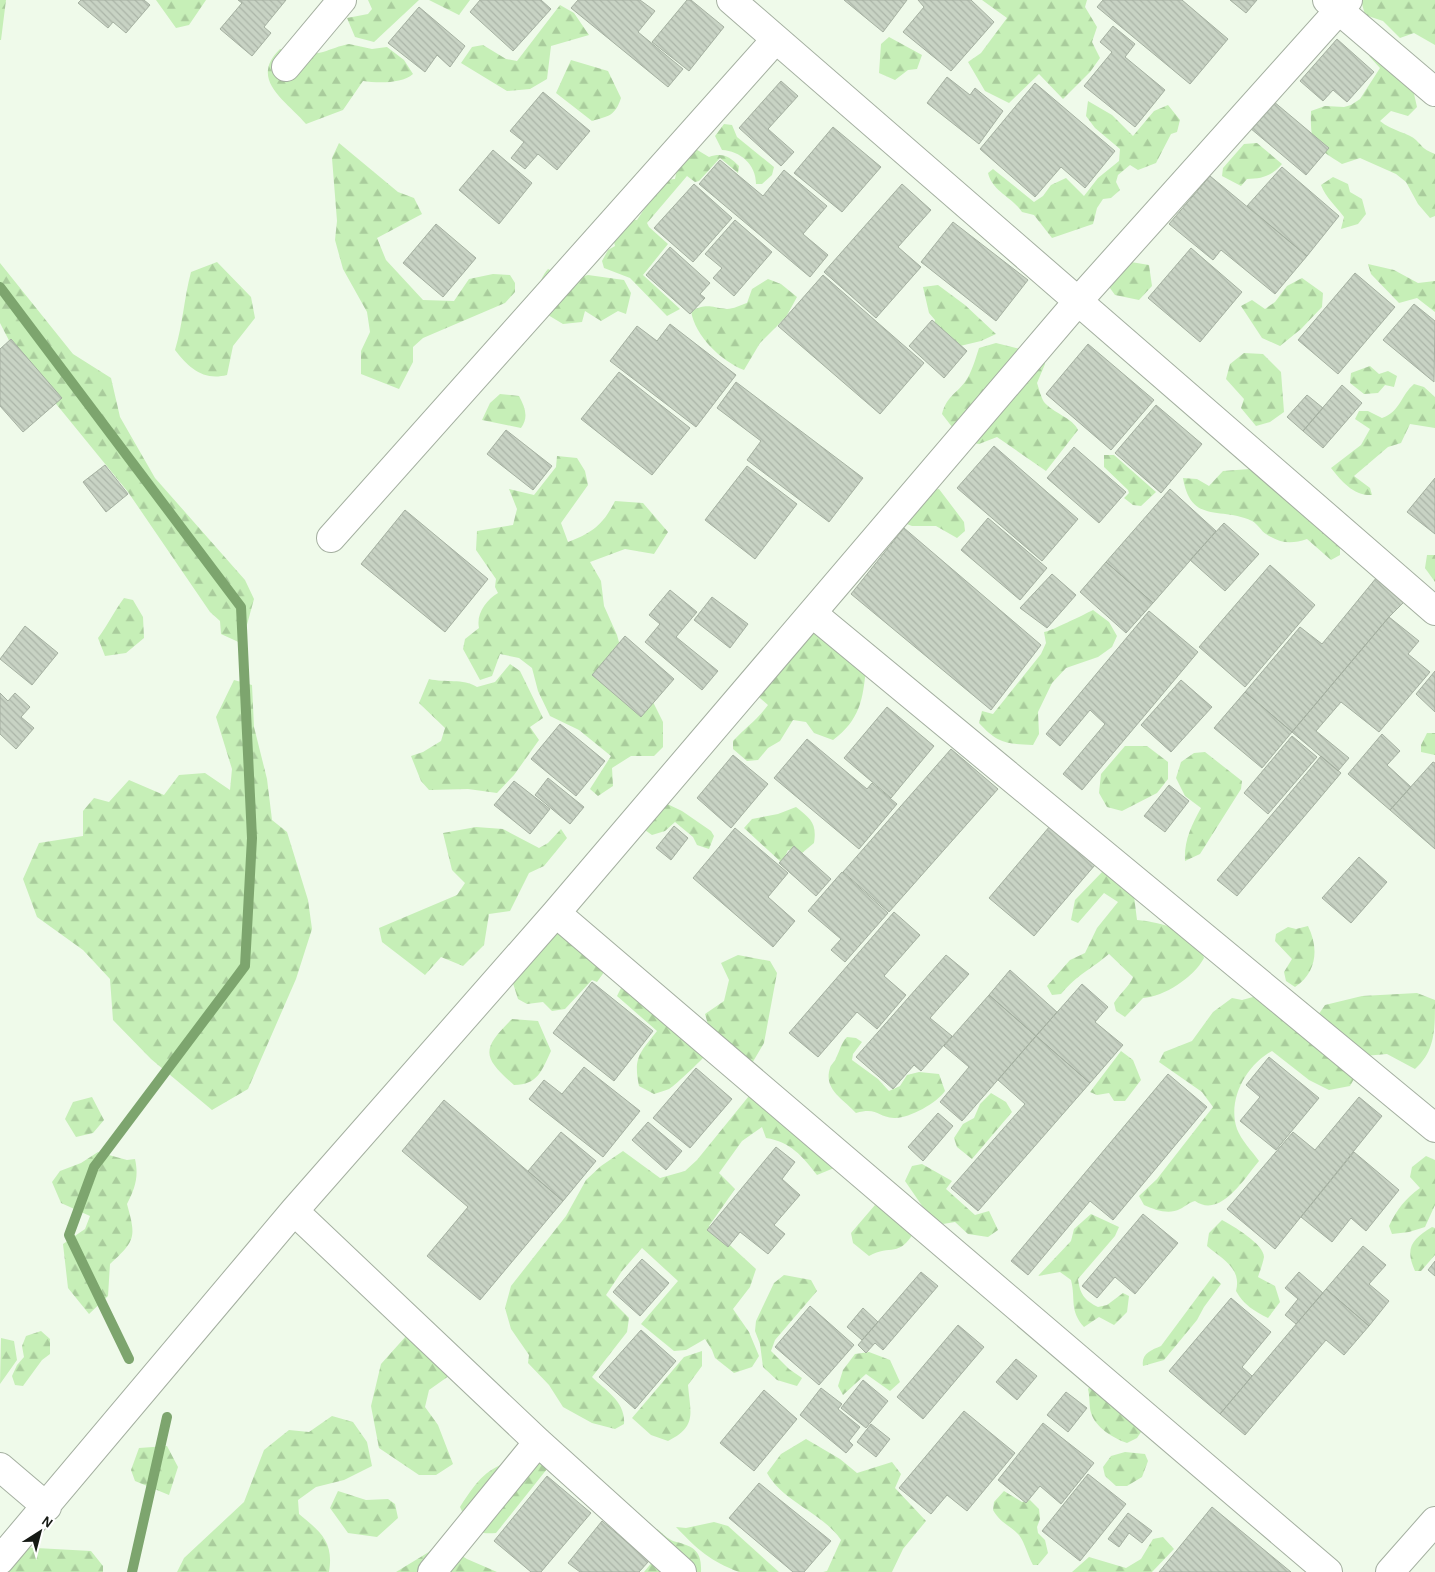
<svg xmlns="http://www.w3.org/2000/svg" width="1435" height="1572" font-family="'Alegreya Sans',sans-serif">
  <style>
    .forest { fill: url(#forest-firs) }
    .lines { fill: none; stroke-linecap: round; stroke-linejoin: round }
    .stream { stroke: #7da56e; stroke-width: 10 }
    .building { fill: url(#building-back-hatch); stroke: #a5b0a1 }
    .minor-casing { stroke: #a4afa0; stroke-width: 30 }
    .minor { stroke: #fff; stroke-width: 28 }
  </style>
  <defs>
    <pattern id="forest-firs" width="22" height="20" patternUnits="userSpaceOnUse" patternTransform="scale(1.25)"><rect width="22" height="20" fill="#c6efb7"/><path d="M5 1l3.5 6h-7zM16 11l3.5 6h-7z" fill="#a9cc9c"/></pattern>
    <pattern id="building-back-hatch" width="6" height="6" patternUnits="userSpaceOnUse" patternTransform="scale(1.25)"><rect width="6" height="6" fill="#c8d3c4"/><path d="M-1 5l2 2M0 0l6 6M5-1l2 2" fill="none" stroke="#abb5a8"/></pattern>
  </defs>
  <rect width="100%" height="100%" fill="#effaea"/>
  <path class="forest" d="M0 0H6L1 40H0Z
    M156 0H206L189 25 176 28Z
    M368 0H419L374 42 355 37 347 18 368 14 372 9Z
    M429 0H470L459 15Z
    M982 0H1087L1085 7 1097 27 1092 42 1100 58 1090 72 1063 99 1039 74 1009 103 985 91 968 62 981 53 1007 18Z
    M1361 0H1435V45L1414 33 1400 38 1383 21 1365 15Z
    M560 5 574 13 589 35 551 46 547 79 530 89 507 91 461 63 472 47 483 45 506 59 517 61Z
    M889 37 922 55 917 69 908 70 895 80 879 73 881 44Z
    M349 44 372 49 387 47 404 60 413 74C402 84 377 83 363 81L343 110 306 124C287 101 248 80 280 49 294 52 308 56 323 52 332 49 339 46 349 44Z
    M1369 56 1383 59 1412 85 1417 107 1408 116 1391 111 1380 121C1392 131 1409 133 1416 140 1424 148 1423 149 1435 154V216L1430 218 1418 204 1406 182 1396 174 1360 158 1342 164C1314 146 1310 146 1311 111L1325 106 1344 107 1351 105 1360 99 1380 68Z
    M571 60 608 71 621 98C615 116 609 116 592 121L556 93Z
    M1088 101 1112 115 1133 136 1154 111 1168 105 1180 120 1177 132 1171 134 1156 163 1138 170 1130 165 1118 175 1116 182 1120 190 1111 198 1103 199 1097 208 1093 224 1052 238 1034 215 1022 212C1012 197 992 191 988 173L993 169 1034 202 1043 196 1051 185 1066 178 1084 196 1098 178 1119 161 1120 149 1095 128 1086 116Z
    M724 124 732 125 737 137 774 167 772 175 762 184H756C756 164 740 151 722 150L715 136Z
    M339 143 398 192 414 198 422 214 377 238 386 260 423 300 454 301 469 279 493 274 510 275 515 283V292L505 303 423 338 413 347V362L399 389 361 374V351L370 332 367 312 343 269 335 240 337 221 332 158Z
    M1257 143 1282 164C1272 176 1262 179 1247 179L1241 186 1222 176 1223 168 1244 144Z
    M694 148 709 157C723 152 730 157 739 166L738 173 720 158 699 181 695 182 687 176 647 223 649 227 668 244 643 275 680 309 667 316 630 278 604 268 602 261 608 250 615 246 613 238 630 220H637L663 180 675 179 678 164Z
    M1333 177 1348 184 1350 192 1362 199 1366 214 1358 224 1341 229 1344 217C1336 206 1326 198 1321 185Z
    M1119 260 1149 265 1152 286 1139 300 1115 295 1107 284Z
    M217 262 251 297 255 318 233 346 227 375C203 381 189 368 175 350 183 324 184 298 191 272Z
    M0 263 73 354 111 378 120 417 155 478 245 580 254 599 245 632V645L221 634 220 621 210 612 128 492 17 356 0 323Z
    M1368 264 1394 270 1418 283 1435 281V312L1417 298 1399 303 1371 274Z
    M548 269 571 280 588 275 624 280 631 293 626 314 618 311 601 321 585 311 582 322 563 324 533 306C539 293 538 280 548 269Z
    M1302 278 1323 293 1322 307 1301 329 1280 346 1262 338 1241 306 1252 300 1265 309 1275 302 1287 286Z
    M768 279 781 284 797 297 786 317 760 343 744 370C721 361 695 336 691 311 707 303 710 307 727 309 733 309 741 305 747 303L752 289Z
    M938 285 965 305 996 334 981 341 960 346 934 326 935 320 929 313 923 287Z
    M996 343 1044 355 1045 364 1037 383C1039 389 1041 397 1044 402 1053 413 1073 418 1078 430L1046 471 997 437 979 444 963 441 942 414C947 396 955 395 965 382 972 372 975 360 979 348Z
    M1244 353 1263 354 1281 372 1284 412 1270 422 1256 426 1241 408 1244 399 1226 379 1230 364Z
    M1370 366 1379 374 1388 371 1397 376 1394 387 1385 385 1378 393 1364 394 1350 383 1351 373Z
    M1414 384 1424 387 1435 397V428L1410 424 1401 443 1388 447 1354 476 1370 488 1372 495C1354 496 1342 482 1331 468L1361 445 1370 429 1355 419 1359 411H1368L1382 418C1400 412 1401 395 1414 384Z
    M500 394 519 396C525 407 529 417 521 428L482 420 490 403Z
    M1104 455H1114L1156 492 1141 506 1133 505 1124 498 1129 493 1128 490 1104 467Z
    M557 456 577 458 585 471 588 485 561 523 568 542C592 533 603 525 615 501L643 503 668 532 654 554 625 549 590 562 601 581 604 606 617 635 625 664 653 702 663 722V747L654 756H631L612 768 613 786 598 796 590 789 611 756 579 730 550 716 538 691 532 668 519 658 500 654 492 676 480 680 463 649 465 639 479 628C476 614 486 600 498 593L495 587 496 579 476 550 477 531 513 525 517 509 509 489 534 495 556 467Z
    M1250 469 1264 474 1340 534V555L1331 560 1307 539C1292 544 1281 544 1266 534 1261 531 1258 524 1252 521 1221 506 1191 525 1183 478L1197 479 1209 486 1223 471Z
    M901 488 924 491 939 489 964 522 965 531 957 538 936 526H912L899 521 892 504Z
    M1427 555H1435V582L1425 568Z
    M124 598 133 600 143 617 144 638 126 653 105 656 98 638C108 625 114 611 124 598Z
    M1093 610 1109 622 1117 636 1112 647 1098 657 1066 668 1052 683 1038 712 1039 734 1033 745C1006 744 997 743 979 723L982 711 993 714 1041 654 1046 643 1044 632C1049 632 1085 614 1093 610Z
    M828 629 866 668C863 699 860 720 833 740L814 733 806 722 793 720 780 741 768 748 758 760 747 761 733 749V741C745 728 758 719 768 705L754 693 788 636Z
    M510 664 520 671 543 718 530 727 539 740 514 775 497 793 468 789 429 790 421 781 411 756 423 752 441 741 445 728 419 703 429 679C445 683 463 678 477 687L495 682Z
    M234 680 252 685 254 727 267 779 272 820 287 832 308 900 312 929 296 979 248 1089 212 1110 151 1059 113 1020 110 979 83 950 37 917 23 879 39 843 83 836V811L94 798 109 802 129 780 164 795 179 775 205 773 230 790 232 769 216 717Z
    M1427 733H1435V755L1421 752V745Z
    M1125 746H1147L1168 762V779L1157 793 1122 811 1107 807 1099 793 1101 774Z
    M1205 752 1242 781 1241 789 1200 854 1185 861C1184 841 1191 826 1201 808L1185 796 1176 778 1181 762 1194 753Z
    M663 802 682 811 711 831 714 836 709 849 697 845 693 837 675 822 665 831 652 835 642 828Z
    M796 807C811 819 817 823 814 843L802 853 788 850 782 863 744 828 752 819 778 814Z
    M476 827 503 829 539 848 548 843 561 829 567 838 544 866 529 873 510 911 489 914 484 945 463 966 441 957 425 975 382 942 379 928 457 895 465 883 452 870 443 833Z
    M1106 868 1134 896 1137 920C1160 922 1198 931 1204 958 1194 977 1164 997 1143 998L1125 1017 1116 1011 1114 1003C1120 993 1129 987 1133 977L1109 954C1090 970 1078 974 1061 994L1052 995 1047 986 1070 960 1085 953 1097 928 1118 902 1104 893 1078 923 1071 920 1075 900Z
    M1308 926C1319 948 1317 973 1295 987L1286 981 1284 972 1292 959 1275 941 1276 934 1288 927 1296 929Z
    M552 929 566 935 607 968 597 982 592 980 565 1009 552 1011 543 1002 527 1004 518 999 511 977Z
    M738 955 770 961 777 973 764 1043 751 1065 711 1035 705 1014 724 1001 729 980 721 963Z
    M621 988 633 994 709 1051C705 1057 676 1085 669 1089 665 1091 659 1092 654 1094L639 1086C633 1057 640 1053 657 1031L617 996Z
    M1417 993 1435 1000C1435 1031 1435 1051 1415 1069L1387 1054 1353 1057 1359 1070 1350 1086 1329 1090 1309 1080 1272 1051C1246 1065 1227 1100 1237 1129 1241 1140 1252 1151 1259 1161 1245 1177 1221 1219 1195 1201 1188 1203 1186 1206 1180 1209 1169 1215 1155 1210 1144 1205L1139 1196 1157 1179 1213 1107 1202 1092 1159 1062 1164 1052 1192 1041 1213 1012 1232 998 1242 1000 1264 994 1312 1024 1325 1005 1362 996Z
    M512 1019 538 1021 551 1051C542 1070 538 1085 514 1085 481 1056 482 1049 512 1019Z
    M847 1037 856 1038 862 1042 853 1054 852 1060 878 1079 889 1091 900 1086 907 1075 919 1072 939 1074 945 1091C937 1103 908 1119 894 1118 877 1117 878 1107 856 1113 844 1099 823 1090 830 1068 831 1064 835 1062 836 1058 840 1050 841 1043 847 1037Z
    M1121 1051 1133 1060 1141 1080 1125 1101H1114L1109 1093 1097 1095 1090 1092Z
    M753 1091 834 1168 817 1175C802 1156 791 1142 766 1138L762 1127 742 1141 719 1173 735 1189 709 1226 756 1269 750 1287 733 1309 749 1332 759 1356 752 1367 734 1373 715 1358 712 1350 705 1339 686 1350 674 1351 641 1324 678 1281 642 1248 622 1271 606 1295 629 1318 627 1332 592 1377C606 1391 626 1402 624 1424L615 1429 592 1423 563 1407 549 1385 528 1363 529 1355 511 1329 505 1308 511 1286 566 1216 586 1180 601 1166 623 1151 660 1178 685 1171 697 1160Z
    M991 1093 1006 1102 1012 1112 972 1159 957 1147 954 1138 963 1124 974 1118 980 1104Z
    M92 1097 104 1120 93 1133 76 1137 65 1119 73 1102Z
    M98 1152 127 1160 135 1159C139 1177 135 1188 127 1204 136 1237 136 1240 110 1264L108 1296 89 1314 68 1288 63 1244 85 1229 90 1216 61 1203 52 1182 60 1171 81 1163Z
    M1426 1156 1435 1160V1205L1425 1227 1409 1232 1392 1234 1389 1226C1397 1209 1405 1199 1420 1188L1410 1177 1412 1167Z
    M922 1164 952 1181 946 1189 975 1215 989 1211 998 1230 988 1237 968 1234 955 1222 943 1224 927 1213 905 1181 912 1166Z
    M875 1205 890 1212 914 1232C899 1258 891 1244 869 1256L853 1243 851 1233Z
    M1091 1214 1119 1227 1115 1236 1078 1279C1080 1294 1084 1300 1098 1307L1107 1305 1123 1293 1129 1296 1127 1312 1114 1325 1099 1317 1084 1327C1069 1310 1076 1300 1071 1280L1060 1272 1038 1276 1071 1241 1074 1229Z
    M1222 1220C1233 1226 1264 1244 1264 1257 1263 1263 1260 1271 1258 1277L1275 1286 1280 1302 1268 1318C1254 1311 1244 1305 1236 1291 1242 1268 1222 1259 1207 1246L1209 1233Z
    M1432 1227 1435 1228V1255L1421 1271H1415C1404 1247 1413 1239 1432 1227Z
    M784 1275 811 1280 817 1291 775 1340 771 1351 789 1369 802 1378 797 1386 777 1380 763 1367 760 1344 755 1331 756 1321 774 1283Z
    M1213 1276 1221 1284 1204 1307 1197 1320 1164 1360 1143 1366C1141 1354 1151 1350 1161 1346Z
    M41 1331 50 1339V1354L42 1360 23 1386 15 1385 12 1376 17 1365 24 1357 22 1346 26 1336Z
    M407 1335 453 1373 429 1390 425 1407 438 1425 453 1464 436 1475H419L379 1448 371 1406 381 1364Z
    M1 1338 14 1341 17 1360 0 1384Z
    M702 1351V1366L688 1385C690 1412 698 1426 668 1441L651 1435 632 1418 684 1357Z
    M869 1352 890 1360 900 1382 890 1391 866 1374 843 1395 838 1386 843 1370 855 1354Z
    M1094 1382 1111 1405 1126 1403 1147 1423 1137 1438 1127 1443C1113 1438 1096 1428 1091 1413 1089 1406 1090 1397 1088 1389Z
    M332 1416 353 1422 367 1442 372 1466 344 1480 316 1487 298 1500 299 1514C321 1532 334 1542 329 1572H177L184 1558 244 1502 264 1450 289 1430 309 1432Z
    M806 1439 840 1459 857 1473 892 1462 901 1474 895 1488 926 1521 903 1549 892 1572H823L827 1571 841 1540C822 1512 784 1503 767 1473L781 1454Z
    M167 1446 178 1467 169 1495 135 1481 131 1470 139 1448Z
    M1125 1452 1145 1454 1148 1461 1142 1477 1127 1486H1116L1105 1476 1103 1467 1111 1456Z
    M539 1453 558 1470 547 1469 496 1533C472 1535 470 1527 460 1507 486 1466 493 1466 539 1453Z
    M338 1491 366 1500 388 1499 395 1504 398 1518 377 1537 348 1533 330 1508Z
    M1004 1491 1022 1502 1030 1500 1039 1509 1040 1519 1037 1527 1038 1533 1045 1540 1048 1553 1038 1565H1033C1028 1556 1025 1543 1019 1535 1010 1525 1001 1524 993 1510L994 1502Z
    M714 1522 728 1526 779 1572C770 1572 747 1572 739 1572 710 1561 698 1550 676 1527L686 1528Z
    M657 1529C662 1533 668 1539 673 1541 693 1546 702 1550 701 1572H644L653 1561 650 1532Z
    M1163 1537 1174 1549 1152 1572H1072L1089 1557 1126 1568 1141 1559 1153 1539Z
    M442 1544 467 1559 497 1572H396Z
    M18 1547 91 1551 103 1566V1572H1Z"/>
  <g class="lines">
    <path class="stream" d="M0 287 241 607 252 838 245 966 94 1167 69 1235 129 1359
      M132 1572 167 1417"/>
  </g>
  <path class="building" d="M81 0H144L150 5 126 33 113 22 108 28 78 3Z
    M238 0H286L264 27 271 33 252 56 220 29 242 3Z
    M480 0H541L551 9 513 51 470 12Z
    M578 0H640L655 11 638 32 683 69 668 87 571 8Z
    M687 0H691L724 27 689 71 652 42Z
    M844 0H907L883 32Z
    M918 0H971L994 22 951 71 903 32 924 7Z
    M1103 0H1182L1228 39 1190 84 1097 7Z
    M1230 0H1257L1246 13Z
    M419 7 465 46 450 67 437 55 425 72 388 43Z
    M1113 26 1135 44 1125 57 1165 90 1135 127 1084 86 1112 52 1100 42Z
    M1337 39 1374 72 1347 102 1333 90 1323 101 1300 81Z
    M947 77 970 95 975 88 1003 111 979 144 927 103Z
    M781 81 798 96 768 129 794 152 781 166 739 128Z
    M1035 83 1115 151 1085 188 1061 167 1035 197 980 149Z
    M543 92 590 131 557 170 538 154 525 169 511 158 524 142 510 131Z
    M1273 101 1329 148 1306 175 1250 128Z
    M833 127 881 167 842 212 794 173Z
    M493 150 532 183 499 224 459 190Z
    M720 160 763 196 784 170 827 206 803 234 828 255 810 277 699 184Z
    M1282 167 1339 216 1307 256 1247 206Z
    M1210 176 1307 256 1275 294 1221 250 1213 260 1169 224Z
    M694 184 732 218 693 262 654 228Z
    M902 184 931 210 898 247 921 267 876 318 824 272Z
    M735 220 772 252 734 296 713 278 722 268 705 254Z
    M953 222 1028 280 996 321 921 262Z
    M436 224 476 258 443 297 403 263Z
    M670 247 710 283 700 294 705 298 690 314 646 275Z
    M1191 248 1242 292 1200 342 1148 298Z
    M1355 273 1395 307 1338 374 1298 340Z
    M823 275 924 363 880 414 778 326Z
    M1414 304 1435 321 1434 382 1383 340Z
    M932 320 967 351 944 378 909 346Z
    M670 324 736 375 696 427 610 361 637 326 657 341Z
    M11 339 62 398 23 432 0 406V349Z
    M1088 344 1154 400 1111 450 1046 394Z
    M619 372 690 428 652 475 581 419Z
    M736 382 863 478 829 522 747 460 761 441 717 408Z
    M1342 385 1362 403 1323 448 1303 431Z
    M1307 395 1323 408 1303 431 1287 417Z
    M1156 405 1202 444 1161 493 1115 453Z
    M506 430 552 466 533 490 487 454Z
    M994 446 1078 519 1042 561 957 488Z
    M1074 447 1126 492 1099 523 1047 478Z
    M105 465 128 494 106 512 83 482Z
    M747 466 797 504 755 559 705 520Z
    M1435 478V534L1407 512Z
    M1170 489 1216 531 1153 603 1106 562Z
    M405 510 488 579 445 632 361 564Z
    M988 518 1047 568 1020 600 961 550Z
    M1224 523 1259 554 1225 591 1190 560Z
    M904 528 1041 645 991 710 851 594Z
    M1106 562 1153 603 1126 633 1080 592Z
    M1270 565 1315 605 1245 687 1199 647Z
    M1052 574 1076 595 1047 628 1020 608Z
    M1377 577 1406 600 1389 617 1292 732 1245 692 1300 627 1322 644Z
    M670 590 697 612 676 637 718 671 702 690 645 642 660 624 649 615Z
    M712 597 748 624 730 648 694 620Z
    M1149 611 1198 652 1082 790 1063 774 1105 724 1090 710 1060 746 1046 734Z
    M1389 617 1419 641 1408 654 1430 672 1379 732 1341 702 1316 731 1349 758 1338 771 1292 732Z
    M25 626 58 653 32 685 0 659Z
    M625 636 674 679 641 717 592 675Z
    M1435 671V712L1416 694Z
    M1181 680 1212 707 1171 752 1141 725Z
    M1245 692 1292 732 1262 768 1214 728Z
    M0 693 8 701 15 693 30 707 21 717 34 728 16 749 0 734Z
    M887 707 934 746 891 798 844 758Z
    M560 724 605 761 576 796 531 759Z
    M1382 734 1400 751 1387 765 1411 787 1390 810 1348 774Z
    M1292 736 1317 757 1268 814 1244 793Z
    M807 739 867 789 872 783 897 804 859 849 774 778Z
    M951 749 998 789 889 912 843 872Z
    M733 755 768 784 731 828 697 798Z
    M1321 756 1341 773 1237 896 1217 880Z
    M1433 762 1435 763V849L1390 810Z
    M548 778 584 807 570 824 535 795Z
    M514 781 550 809 530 834 494 805Z
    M1169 785 1189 801 1165 832 1144 816Z
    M674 826 688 838 671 860 656 848Z
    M1050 826 1095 865 1034 936 989 898Z
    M735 828 788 873 768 897 795 921 773 947 693 878Z
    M794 846 831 879 816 896 779 863Z
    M1359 857 1387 882 1351 923 1322 898Z
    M842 872 888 913 845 962 831 950 841 939 808 911Z
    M894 912 920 935 884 976 906 995 877 1029 857 1012 818 1057 789 1033Z
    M946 955 969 974 930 1018 952 1036 921 1071 914 1065 893 1089 856 1057Z
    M1010 970 1057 1012 1036 1036 989 995Z
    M592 982 653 1031 614 1081 553 1033Z
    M1082 984 1108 1007 1095 1022 1123 1045 1090 1083 1036 1036Z
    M989 995 1036 1036 962 1121 940 1102 969 1067 944 1046Z
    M1036 1036 1090 1083 978 1211 951 1188 1025 1104 998 1080Z
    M1269 1057 1319 1098 1276 1150 1240 1121 1260 1097 1246 1085Z
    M584 1067 640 1111 603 1157 529 1099 544 1080 562 1094Z
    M696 1068 732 1099 690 1148 653 1118Z
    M1168 1074 1207 1107 1113 1220 1090 1201 1028 1275 1011 1261Z
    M1359 1097 1382 1116 1275 1249 1227 1209 1293 1132 1315 1150Z
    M444 1100 563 1201 480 1300 427 1256 468 1207 402 1151Z
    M938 1113 953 1126 923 1161 908 1147Z
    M648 1122 682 1151 666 1170 632 1140Z
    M561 1132 596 1161 563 1201 528 1171Z
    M776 1147 795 1162 782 1179 800 1195 774 1225 785 1234 768 1254 740 1232 728 1247 707 1230Z
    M1354 1152 1399 1190 1366 1231 1351 1218 1332 1242 1301 1217Z
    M1143 1214 1178 1243 1135 1294 1115 1277 1097 1298 1082 1286Z
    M1363 1246 1386 1265 1369 1284 1389 1301 1369 1326 1326 1289Z
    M642 1259 669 1283 640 1316 613 1292Z
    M1435 1261V1276L1428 1270Z
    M921 1272 938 1286 883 1350 875 1343 866 1353 858 1345Z
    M1299 1272 1323 1293 1296 1324 1285 1315 1298 1299 1285 1288Z
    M1326 1289 1369 1326 1344 1355 1326 1340 1245 1435 1220 1414Z
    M1231 1298 1271 1332 1242 1367 1252 1376 1220 1414 1169 1371Z
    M810 1306 854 1345 819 1385 775 1347Z
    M863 1308 878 1322 862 1340 847 1327Z
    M958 1325 984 1347 923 1419 897 1397Z
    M641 1330 676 1361 635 1409 599 1377Z
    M1016 1359 1037 1376 1017 1400 996 1382Z
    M863 1380 888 1401 866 1428 841 1408Z
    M821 1388 842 1404 838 1409 860 1427 849 1441 853 1445 846 1453 800 1415Z
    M764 1390 797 1419 754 1471 720 1443Z
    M1066 1392 1087 1408 1068 1432 1047 1415Z
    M964 1411 1015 1453 967 1511 947 1495 931 1514 899 1488Z
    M1043 1423 1094 1463 1061 1504 1040 1486 1026 1503 998 1480Z
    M871 1424 890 1439 876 1457 857 1442Z
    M1088 1474 1126 1504 1080 1561 1042 1531Z
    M547 1476 591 1513 541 1572H531L494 1541Z
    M759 1483 831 1541 804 1572H793L729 1518Z
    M1212 1507 1291 1572H1159Z
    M1128 1513 1152 1531 1142 1543 1129 1533 1119 1547 1108 1539Z
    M602 1521 649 1561 639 1572H580L568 1563Z"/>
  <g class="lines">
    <defs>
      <path id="minor" d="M731 0 1435 611
        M1327 0 1435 92
        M286 67 342 0
        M331 538 776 39
        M812 613 1435 1128
        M556 913 1328 1572
        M294 1211 538 1442 682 1572
        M0 1467 47 1507
        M0 1560 294 1211 556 913 1079 300 1348 0
        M432 1572 538 1442
        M1390 1572 1435 1521"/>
    </defs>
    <use href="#minor" class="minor-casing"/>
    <use href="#minor" class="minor"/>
  </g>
  <g transform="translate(40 1532) rotate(36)" stroke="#ffffff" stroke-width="4" paint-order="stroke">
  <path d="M0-4L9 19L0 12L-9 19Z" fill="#161a15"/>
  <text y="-8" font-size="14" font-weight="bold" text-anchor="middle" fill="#161a15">N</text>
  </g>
</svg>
